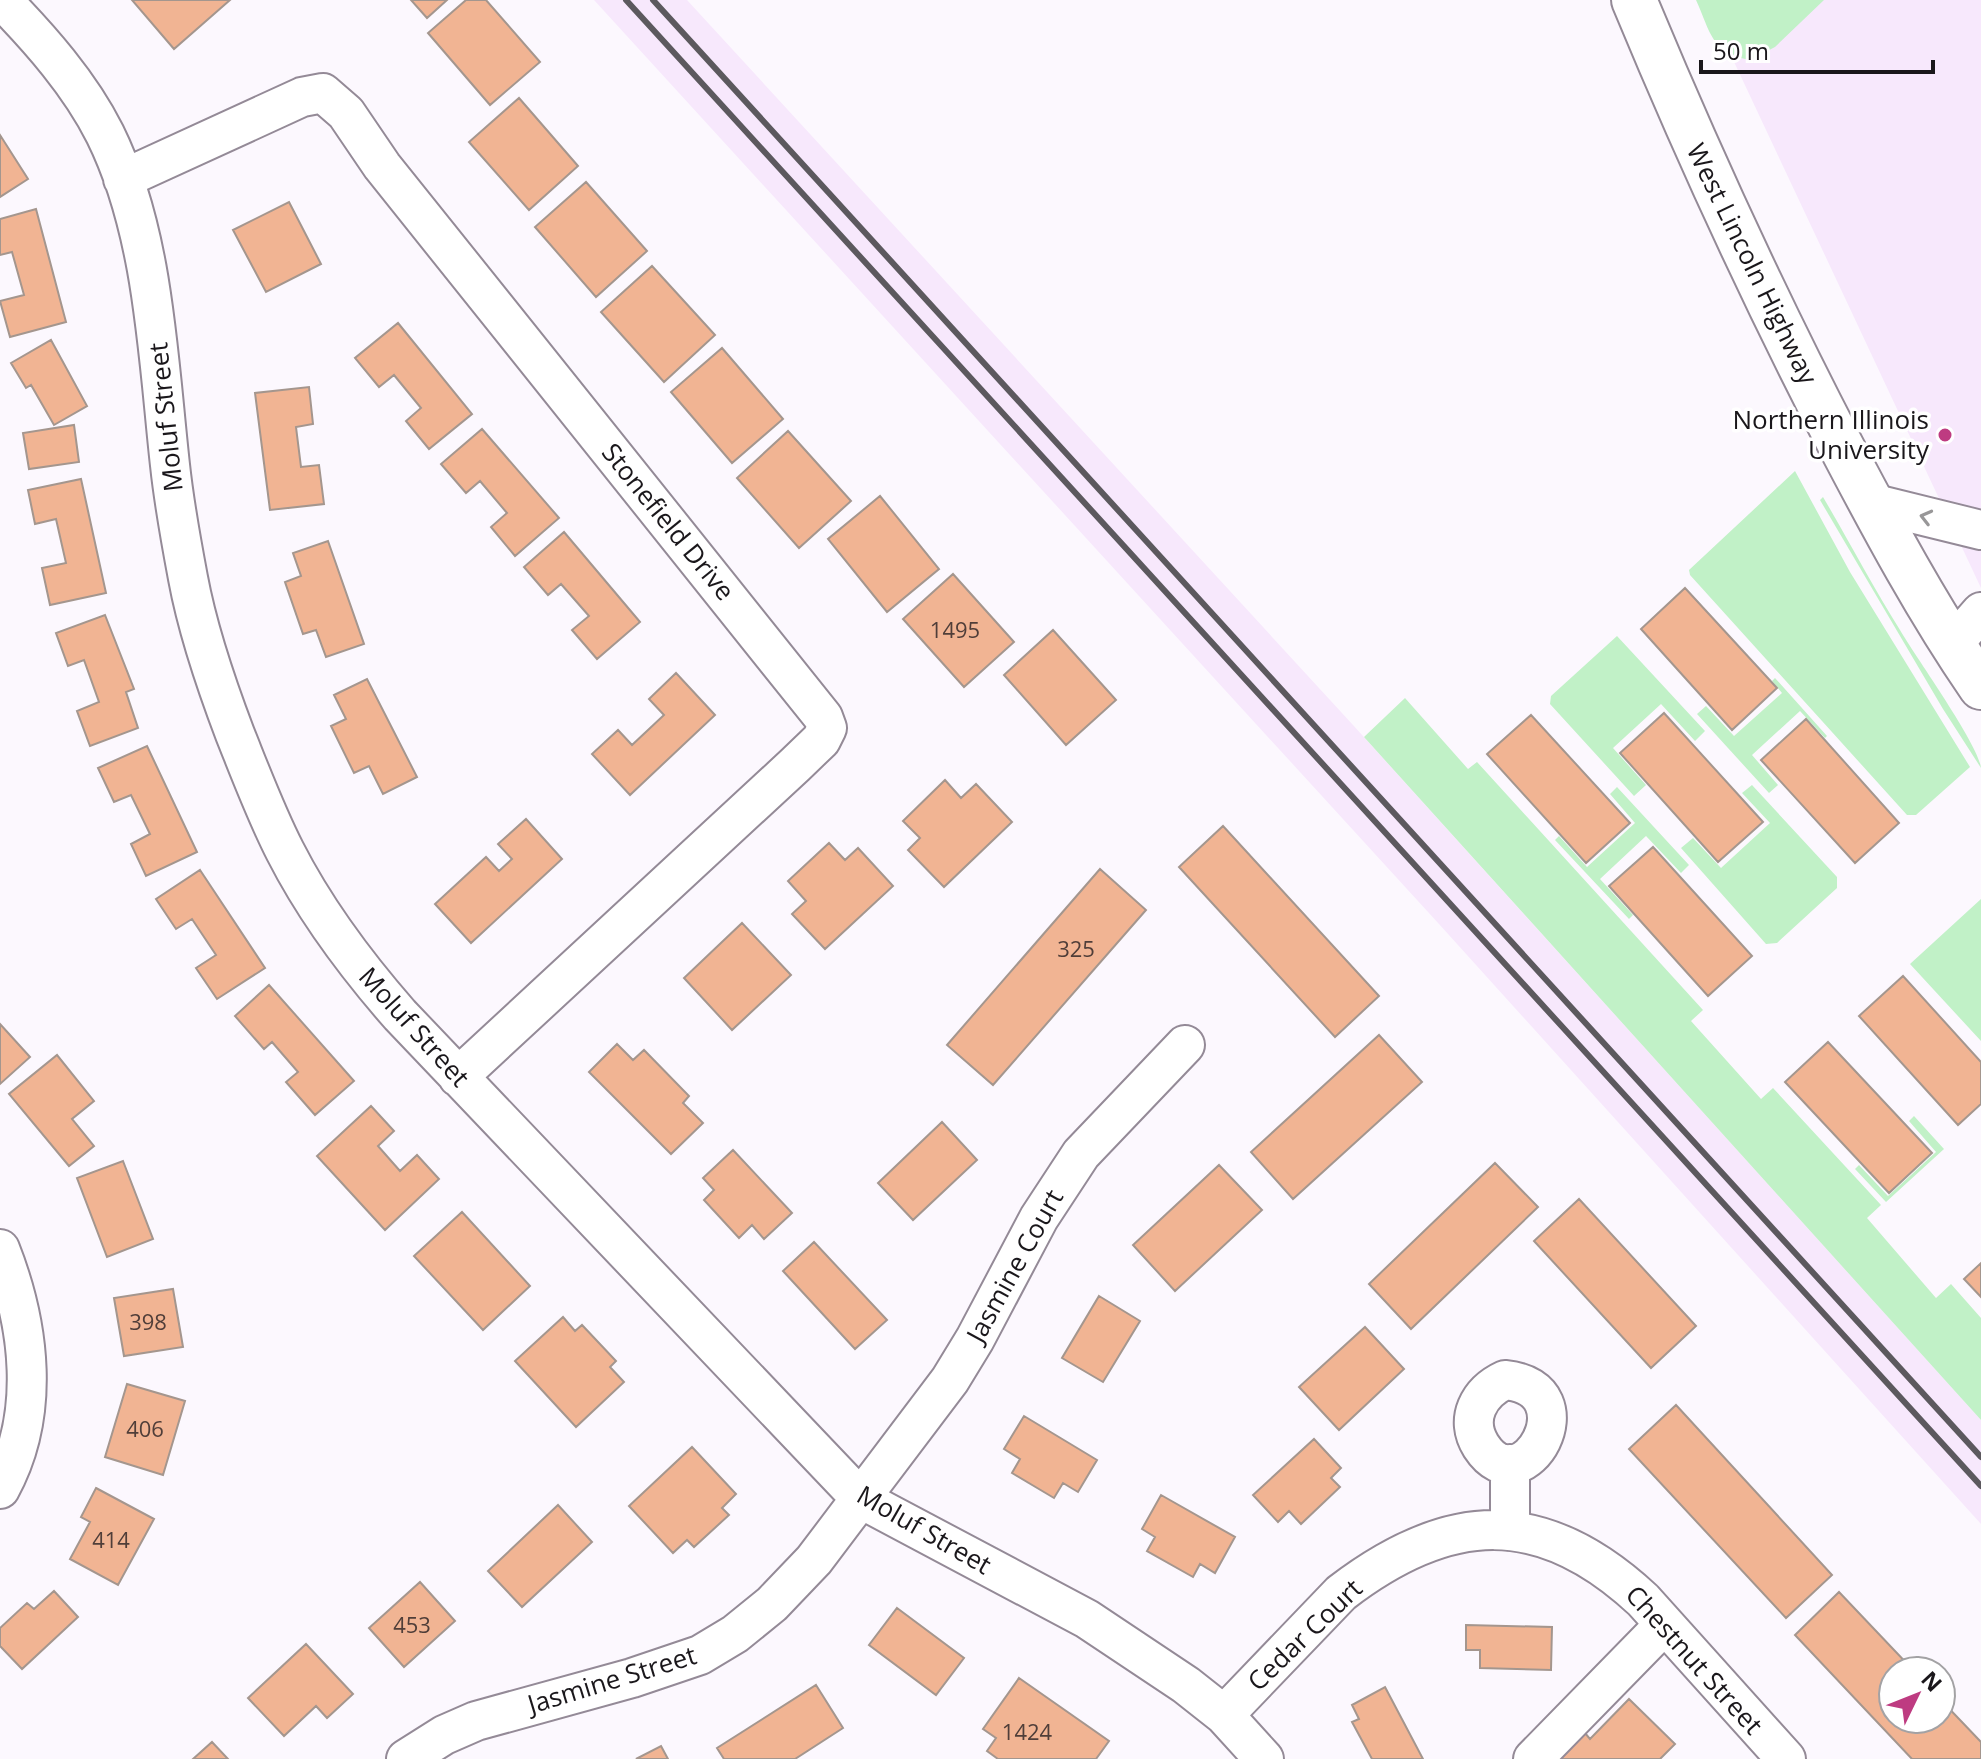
<svg xmlns="http://www.w3.org/2000/svg" width="1981" height="1759" font-family="'Open Sans',sans-serif">
  <style>
    .built { fill: #f7e8fc }
    .grass { fill: #c1f1c7 }
    .building { fill: #f1b493; stroke: #a4968e; stroke-width: 2 }
    .lines { fill: none; stroke-linecap: round; stroke-linejoin: round }
    .minor-casing { stroke: #948a97; stroke-width: 42 }
    .major-casing { stroke: #948a97; stroke-width: 48 }
    .minor { stroke: #fff; stroke-width: 38 }
    .major { stroke: #fff; stroke-width: 44 }
    .rail { stroke: #5c595e; stroke-width: 6 }
    .oneway { stroke: #989798 }
    .poi-dot { fill: #be3b81; stroke: #fff; stroke-width: 3 }
    .labels { text-anchor: middle; stroke-width: 7; stroke-linejoin: round; paint-order: stroke }
    .number-label { font-size: 22px; fill: #503e39 }
    .street-label { font-size: 26px; fill: #1a171b; stroke: #fff }
    .poi-label { font-size: 26px; fill: #1a171b; stroke: #fff; text-anchor: end }
  </style>
  <rect width="100%" height="100%" fill="#fcf8fe"/>
  <path class="built" d="M594 0H687L1353 725 1981 1420V1524L1439 924Z
    M1705 0H1981V588L1837 281Z"/>
  <path class="grass" d="M1696 0H1824L1775 47 1750 60C1711 53 1711 33 1696 0Z
    M1795 471 1850 572 1970 767 1916 815H1907L1690 575 1689 570Z
    M1823 497C1849 541 1873 587 1900 630 1915 656 1979 745 1981 768L1943 709 1820 500Z
    M1617 636 1705 731 1695 741 1661 704 1613 748 1646 785 1634 796 1550 704 1551 696Z
    M1775 678 1827 736 1825 738 1800 711 1752 755 1778 785 1769 793 1697 714 1706 706 1734 736 1782 693 1772 681Z
    M1405 698 1468 769 1477 762 1703 1010 1691 1021 1761 1099 1773 1088 1881 1205 1867 1218 1936 1298 1951 1284 1981 1318V1420L1364 737Z
    M1752 785 1837 877V888L1777 943 1766 944 1681 848 1693 838 1721 868 1770 823 1742 793Z
    M1617 787 1689 865 1681 873 1646 836 1600 879 1633 915 1629 919 1555 840 1559 836 1587 867 1635 823 1610 794Z
    M1981 899V1041L1910 964Z
    M1914 1116 1944 1149 1886 1202 1855 1169 1859 1165 1888 1196 1936 1152 1909 1121Z"/>
  <path class="building" d="M132 0H230L174 49Z
    M411 0H447L427 18Z
    M466 0H486L540 62 490 105 428 33Z
    M519 98 578 166 529 210 469 142Z
    M0 135 28 179 0 197Z
    M586 182 647 251 596 297 535 227Z
    M289 202 321 264 266 292 233 230Z
    M36 209 66 322 10 337 0 301 24 295 12 252 0 255V219Z
    M652 266 715 335 664 382 601 312Z
    M398 323 472 414 429 449 406 421 421 408 394 375 379 387 355 358Z
    M51 340 87 406 54 425 31 385 26 388 11 363Z
    M722 348 783 419 732 463 671 392Z
    M309 387 313 424 296 427 301 467 319 465 324 504 270 510 255 393Z
    M74 425 79 462 29 469 23 433Z
    M482 429 559 518 515 556 491 527 507 513 480 481 466 493 441 464Z
    M788 431 851 501 799 548 737 478Z
    M81 479 106 593 50 605 42 568 66 563 56 519 35 524 28 490Z
    M880 496 939 569 887 612 828 539Z
    M564 532 640 622 597 659 572 630 589 616 561 584 548 595 524 567Z
    M328 541 364 644 326 657 316 630 303 634 285 582 301 576 293 553Z
    M953 574 1014 642 964 687 903 619Z
    M1685 588 1777 688 1732 730 1641 629Z
    M105 615 134 689 126 692 138 728 90 746 77 711 99 702 84 660 68 666 56 633Z
    M1053 630 1116 700 1066 745 1004 675Z
    M676 673 715 715 630 795 592 754 618 730 632 745 664 715 649 699Z
    M367 679 417 777 383 794 369 766 354 773 331 726 346 719 334 695Z
    M1664 713 1763 822 1718 862 1620 753Z
    M1531 715 1630 823 1586 863 1487 754Z
    M1806 719 1899 823 1855 863 1761 760Z
    M147 746 197 852 146 876 131 844 150 834 131 795 114 802 98 768Z
    M945 780 961 798 976 784 1012 822 944 887 908 850 920 838 903 821Z
    M526 819 562 859 471 943 435 904 486 857 499 871 512 859 498 844Z
    M1223 826 1379 996 1335 1037 1179 867Z
    M829 843 845 860 858 848 893 886 825 949 792 914 806 901 788 881Z
    M1653 847 1752 956 1708 996 1609 886Z
    M1100 869 1146 910 993 1085 947 1045Z
    M200 870 265 968 217 999 196 968 216 955 192 919 176 929 156 899Z
    M742 923 791 975 732 1030 684 978Z
    M1903 976 1981 1062V1104L1958 1125 1859 1016Z
    M269 985 354 1081 315 1115 286 1082 298 1072 272 1042 264 1049 235 1016Z
    M0 1024 30 1057 0 1084Z
    M1379 1035 1422 1082 1293 1199 1251 1152Z
    M1828 1042 1932 1153 1889 1193 1785 1082Z
    M617 1044 633 1060 644 1050 689 1096 683 1103 703 1123 671 1154 589 1072Z
    M57 1055 94 1101 72 1119 94 1146 69 1166 9 1094Z
    M371 1106 394 1131 378 1146 400 1171 417 1155 439 1179 385 1230 317 1156Z
    M942 1122 977 1160 913 1220 878 1183Z
    M733 1150 792 1213 764 1239 752 1225 739 1238 704 1200 714 1190 703 1178Z
    M123 1161 153 1239 107 1257 77 1178Z
    M1495 1163 1538 1207 1411 1329 1369 1284Z
    M1219 1165 1262 1210 1175 1291 1133 1245Z
    M1579 1199 1696 1326 1651 1368 1534 1241Z
    M462 1212 530 1286 483 1330 414 1256Z
    M814 1242 887 1320 855 1349 783 1271Z
    M1981 1263V1297L1964 1279Z
    M173 1289 183 1347 124 1356 114 1298Z
    M1099 1296 1140 1321 1103 1382 1062 1358Z
    M563 1317 575 1331 582 1325 616 1361 610 1367 624 1382 576 1427 515 1361Z
    M1365 1327 1404 1369 1339 1430 1299 1387Z
    M127 1384 185 1401 163 1475 105 1457Z
    M1676 1405 1832 1575 1786 1618 1629 1449Z
    M1024 1416 1097 1460 1078 1492 1063 1483 1054 1498 1012 1473 1020 1459 1004 1449Z
    M1314 1439 1341 1468 1331 1478 1340 1487 1301 1524 1289 1511 1278 1522 1253 1495Z
    M692 1447 736 1494 722 1508 729 1515 694 1547 687 1540 673 1553 629 1506Z
    M96 1488 154 1519 118 1585 70 1559 90 1522 81 1517Z
    M1161 1495 1235 1537 1215 1573 1200 1564 1193 1577 1147 1551 1155 1537 1142 1529Z
    M558 1505 592 1542 522 1607 488 1571Z
    M420 1582 455 1621 404 1667 369 1628Z
    M54 1591 78 1617 22 1669 0 1646V1628L27 1603 34 1609Z
    M1839 1592 1914 1671H1893V1719H1941V1700L1981 1742V1759H1912L1795 1635Z
    M897 1608 964 1658 936 1695 869 1645Z
    M1466 1625 1552 1627 1551 1670 1480 1668V1650H1466Z
    M306 1644 353 1694 327 1718 316 1706 284 1736 248 1698Z
    M1019 1678 1109 1741 1096 1759H998L987 1751 996 1738 983 1729Z
    M816 1685 843 1728 795 1759H724L717 1748Z
    M1385 1687 1423 1759H1372L1352 1722 1359 1719 1352 1705Z
    M1629 1699 1675 1744 1660 1759H1560L1585 1733 1590 1739Z
    M212 1742 228 1759H193Z
    M661 1746 668 1759H636Z"/>
  <g class="lines">
    <defs>
      <path id="minor" d="M2 0C40 39 80 84 105 134 154 233 158 357 170 465 174 503 181 541 188 578 198 632 216 684 235 734 251 774 266 814 285 851 315 910 357 966 400 1015L861 1499 1087 1619 1186 1685 1224 1715 1264 1759
        M123 179 302 97 323 93 346 113 382 166 823 717 827 728 821 740 795 765 458 1077
        M1871 503 1981 530
        M1952 645 1981 612
        M0 1249C30 1325 41 1415 0 1489
        M1505 1380C1592 1388 1523 1511 1481 1446 1464 1419 1479 1392 1505 1380Z
        M1510 1531V1464
        M1224 1715 1341 1593C1448 1511 1541 1505 1643 1600L1786 1759
        M406 1759 444 1735 476 1721 632 1678 700 1655 735 1634 772 1604 814 1560 950 1380 975 1339 1039 1218 1081 1154 1185 1045
        M1533 1759 1664 1625"/>
      <path id="major" d="M1634 0C1697 152 1765 300 1841 446 1884 528 1928 610 1981 687"/>
    </defs>
    <use href="#minor" class="minor-casing"/>
    <use href="#major" class="major-casing"/>
    <use href="#minor" class="minor"/>
    <use href="#major" class="major"/>
    <path class="rail" d="M626 0 1981 1486
      M653 0 1981 1457"/>
  </g>
  <defs><path id="oneway-chevron" d="M-2-3.5L2.5 0L-2 3.5" fill="none" stroke-width="1.6" stroke-linecap="round" stroke-linejoin="round" transform="scale(2)"/></defs>
  <use class="oneway" href="#oneway-chevron" transform="translate(1926 517) rotate(-166)"/>
  <circle class="poi-dot" cx="1945" cy="435" r="8"/>
  <g class="labels">
    <g class="number-label">
      <text x="955" y="638">1495</text>
      <text x="1076" y="957">325</text>
      <text x="148" y="1330">398</text>
      <text x="145" y="1437">406</text>
      <text x="111" y="1548">414</text>
      <text x="412" y="1633">453</text>
      <text x="1027" y="1740">1424</text>
    </g>
    <g class="street-label">
      <text transform="translate(1752 264) rotate(64)" y="9">West Lincoln Highway</text>
      <text transform="translate(166 417) rotate(-96)" y="9">Moluf Street</text>
      <text transform="translate(668 522) rotate(51)" y="9">Stonefield Drive</text>
      <text transform="translate(414 1027) rotate(48)" y="9">Moluf Street</text>
      <text transform="translate(1015 1266) rotate(-61)" y="9">Jasmine Court</text>
      <text transform="translate(924 1530) rotate(30)" y="9">Moluf Street</text>
      <text transform="translate(1305 1635) rotate(-44)" y="9">Cedar Court</text>
      <text transform="translate(1694 1660) rotate(48)" y="9">Chestnut Street</text>
      <text transform="translate(612 1680) rotate(-17)" y="9">Jasmine Street</text>
    </g>
    <g class="poi-label">
      <text x="1929" y="429">Northern Illinois<tspan x="1929" dy="30">University</tspan></text>
    </g>
  </g>
  <g transform="translate(1917 1695) rotate(47)"><circle r="38" fill="#ffffff" stroke="#a3a2a4" stroke-width="2"/>
  <path d="M0-6L14 30L0 20L-14 30Z" fill="#be3b81"/>
  <text y="-12" font-size="22" font-weight="bold" text-anchor="middle" fill="#1a171b">N</text>
  </g>
  <path d="M1701 60v12h232v-12" fill="none" stroke="#1a171b" stroke-width="4"/>
  <text x="1713" y="60" font-size="24" fill="#1a171b" stroke="#ffffff" stroke-width="6" paint-order="stroke">50 m</text>
</svg>
